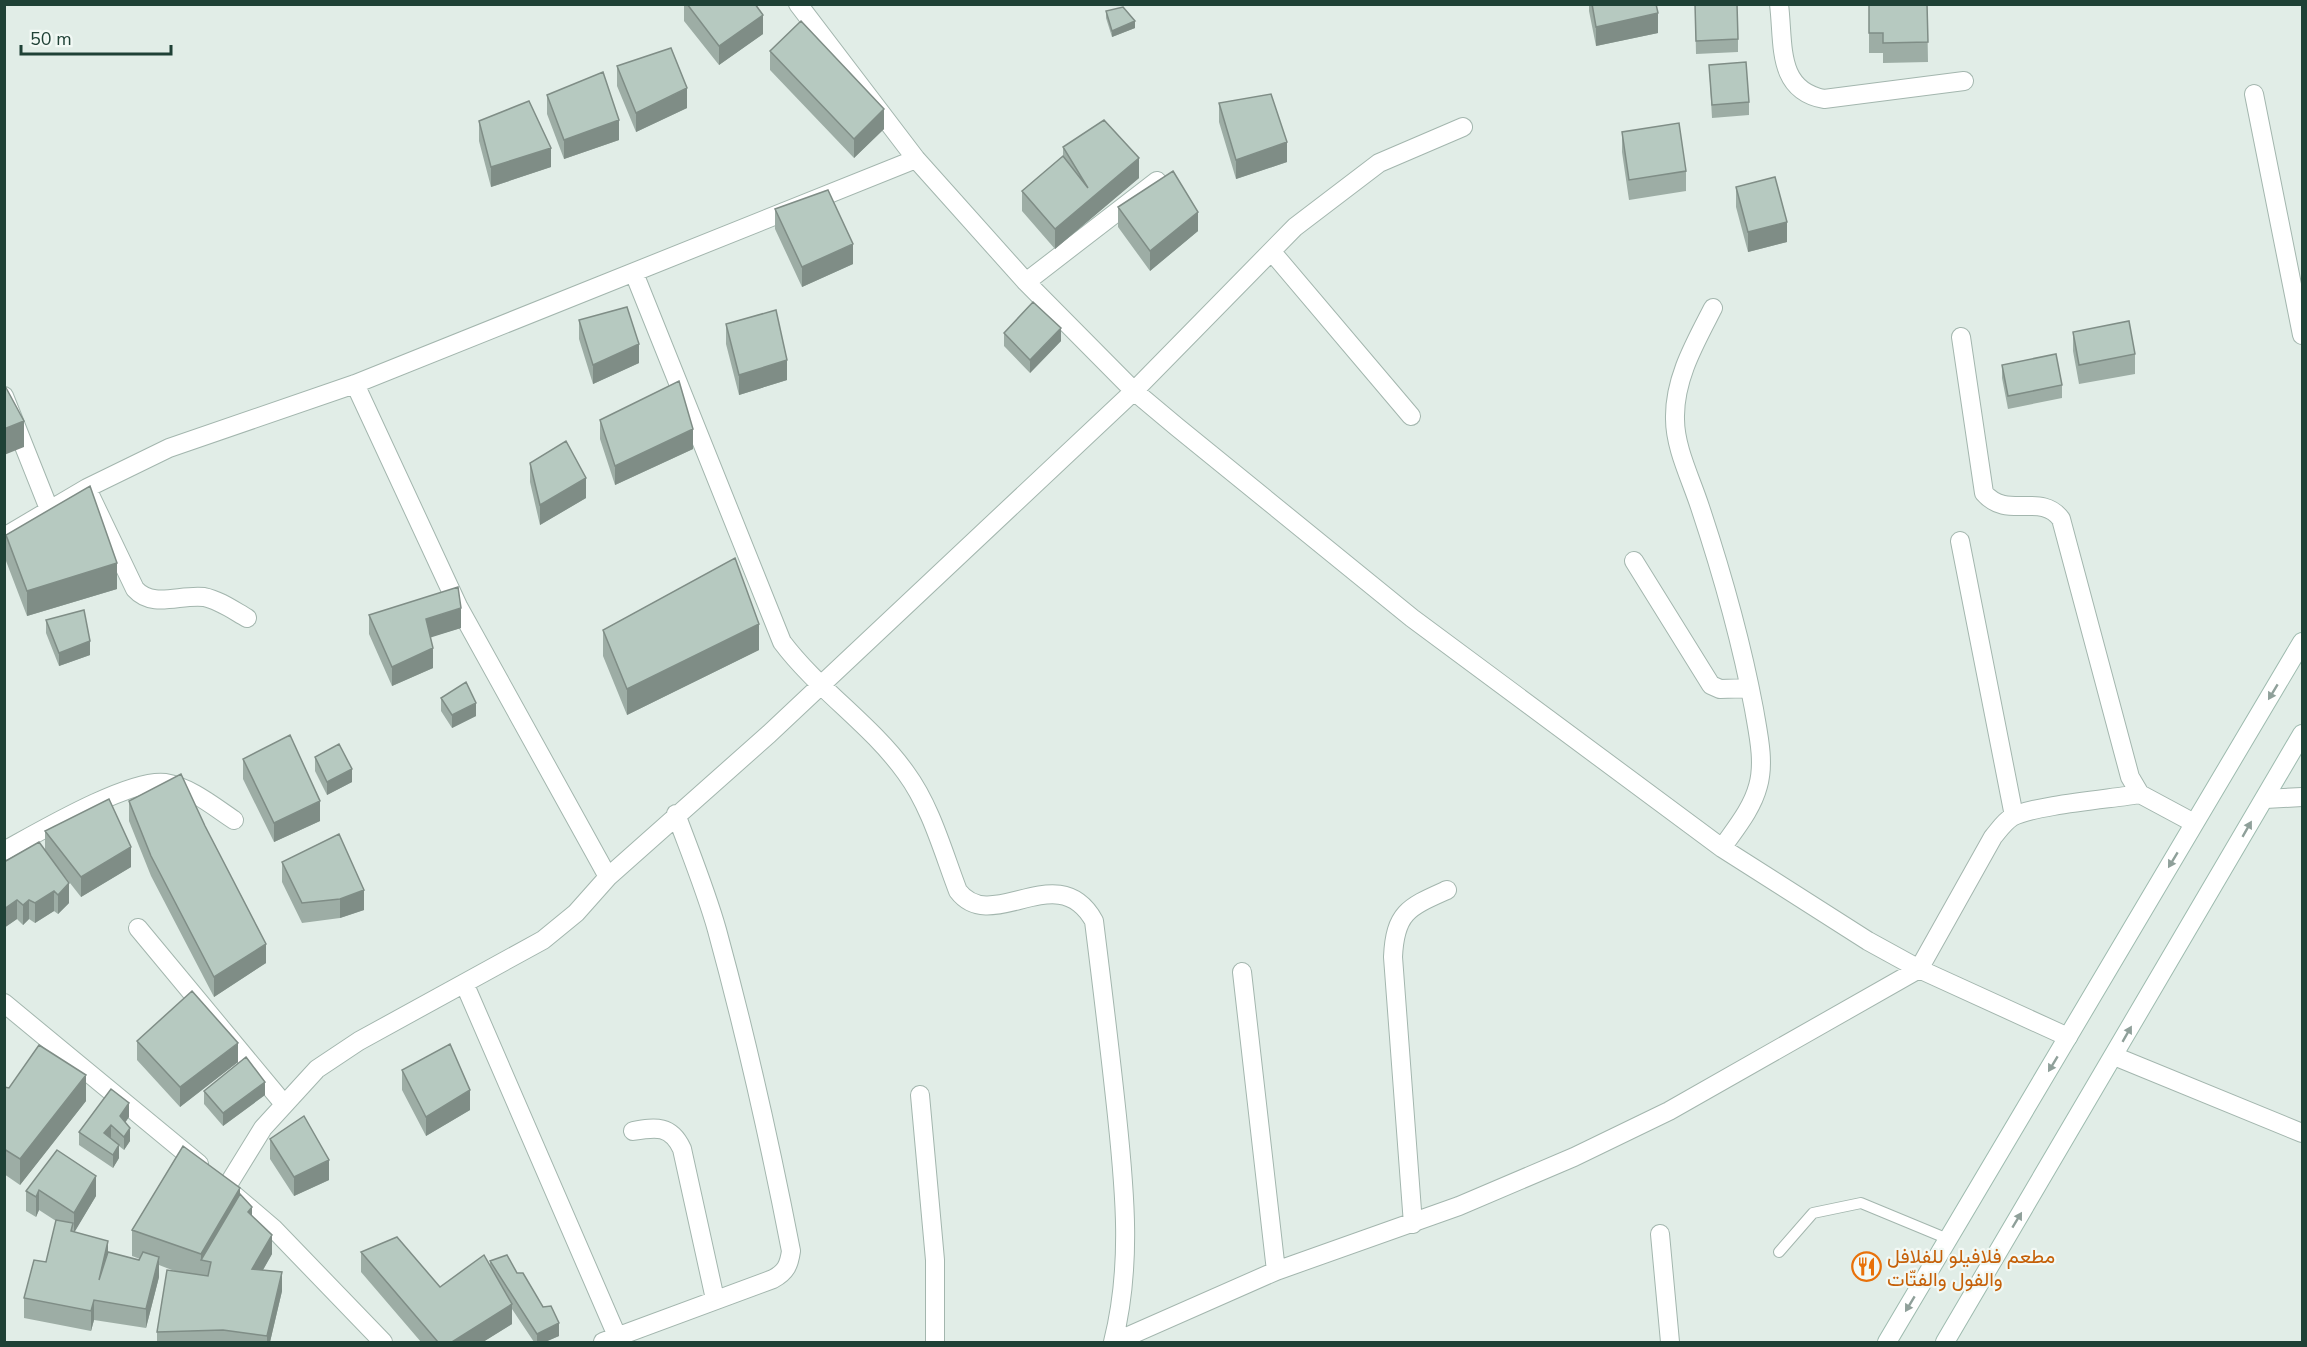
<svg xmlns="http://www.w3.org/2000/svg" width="2307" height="1347" font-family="'Nunito Sans',Vazirmatn,sans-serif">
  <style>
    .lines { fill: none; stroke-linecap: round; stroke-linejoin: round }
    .lane-casing { stroke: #a3b6ae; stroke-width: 12 }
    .street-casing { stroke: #a3b6ae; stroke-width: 20 }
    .secondary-casing { stroke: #9ebbaf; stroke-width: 20 }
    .lane { stroke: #fff; stroke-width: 10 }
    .street { stroke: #fff; stroke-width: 18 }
    .secondary { stroke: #fff; stroke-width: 18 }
    .wall { fill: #9dada5 }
    .shaded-wall { fill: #7f8d86 }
    .building { fill: #b6c9c0; stroke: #7f8d86; stroke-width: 1.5 }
    .oneway { fill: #8fa09a }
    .labels { text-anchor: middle; stroke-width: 4.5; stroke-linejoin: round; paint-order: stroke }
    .food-label { font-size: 20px; fill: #c56008; stroke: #f2f9f5; text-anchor: start }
  </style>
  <rect width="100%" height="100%" fill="#e1ede7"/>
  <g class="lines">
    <defs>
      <path id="lane" d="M1779 1252 1813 1213 1861 1203 1948 1239"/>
      <path id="street" d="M798 4 916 159 1026 282 1134 391 1177 427 1412 618 1722 848 1868 941 1919 969 2068 1037
        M1779 4C1784 44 1776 90 1824 99L1964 81
        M2254 94 2302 335
        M1272 252 1411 416
        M634 273 782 642C818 690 871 724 906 773 931 807 943 852 958 891 992 936 1058 856 1094 921 1102 985 1110 1050 1117 1116 1125 1192 1132 1267 1113 1342
        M1026 282 1157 181
        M1713 308C1695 343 1674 379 1675 419 1675 448 1691 479 1700 507 1722 573 1741 640 1754 709 1758 733 1765 762 1758 786 1752 809 1735 829 1722 848
        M1961 337 1984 493C2007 520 2041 492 2061 519L2130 777 2140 794 2194 823
        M355 384 458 606 608 877
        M4 396 49 509
        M90 495 135 589C153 609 180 594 204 597 219 600 233 610 247 618
        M4 537 87 488 169 448 355 384 916 159
        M1960 541 2014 816
        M1634 561 1711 685 1720 689 1750 688
        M2265 799 2302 797
        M4 851C37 833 130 778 165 783 190 787 213 806 234 820
        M138 928 284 1104
        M1242 972 1276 1271
        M465 985 617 1336
        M4 1003 199 1164
        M2114 1056 2302 1133
        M920 1095 935 1260V1342
        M633 1131C656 1127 671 1125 682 1149L715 1299
        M226 1188 263 1128 317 1069 359 1041 543 940 576 913 608 877 769 734 1134 391 1295 227 1379 163 1463 127
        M233 1194 273 1228 383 1342
        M1413 1224 1393 957C1395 912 1409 907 1447 890
        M1660 1234 1670 1342
        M603 1342 773 1279C786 1272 789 1265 791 1251 770 1143 746 1036 717 930 706 891 690 852 676 814
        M1115 1342 1276 1271 1459 1206 1574 1157 1669 1111 1919 969 1993 837C1999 830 2004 822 2012 817 2035 805 2110 799 2140 794"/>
      <path id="secondary" d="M1887 1342 2302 642
        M1945 1342 2302 734"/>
    </defs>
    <use href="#lane" class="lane-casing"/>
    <use href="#street" class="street-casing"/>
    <use href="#secondary" class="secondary-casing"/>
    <use href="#lane" class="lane"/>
    <use href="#street" class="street"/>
    <use href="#secondary" class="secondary"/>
  </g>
  <path class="wall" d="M684 4H755L763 34 719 65 684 21Z
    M1589 4H1656L1658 33 1596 46 1589 11Z
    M1695 4 1738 39V52L1696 54Z
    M1869 4H1927L1928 62 1883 63V53H1869Z
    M1106 11 1135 28 1112 37 1106 18Z
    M770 51 884 129 854 158 770 70Z
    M1709 65 1749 102V115L1712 118Z
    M617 66 687 108 636 132 617 86Z
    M547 95 619 140 564 159 547 114Z
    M1219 103 1287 162 1236 179 1219 122Z
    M479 121 551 167 491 187 479 141Z
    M1622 132 1686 171V191L1629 200 1622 152Z
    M1063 147 1139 178 1055 249 1022 211V191L1063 156Z
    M1736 187 1787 242 1748 252 1736 207Z
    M1118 207 1198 231 1150 271 1118 227Z
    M775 209 853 264 802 287 775 229Z
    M579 320 639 363 593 384 579 339Z
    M726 324 787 380 739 395 726 344Z
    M2073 332 2135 354V374L2079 384 2073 351Z
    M1004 333 1061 341 1030 373 1004 346Z
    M2002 365 2062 385V398L2008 409 2002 378Z
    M600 420 693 449 615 485 600 439Z
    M530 463 586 498 540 525 530 482Z
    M6 535 117 589 27 616 6 561Z
    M369 615 461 628 430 637 433 668 392 686 369 634Z
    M46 620 90 655 59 666 46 633Z
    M603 630 759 650 627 715 603 656Z
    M441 698 476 716 452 728 441 711Z
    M315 757 352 782 327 795 315 771Z
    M243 759 320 821 274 842 243 779Z
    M129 801 266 963 214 997 151 876 129 821Z
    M45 831 131 867 81 897 55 864 69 903 58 914 54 911 35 923 29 919 23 925 17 919 4 928V862L45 850Z
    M282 862 364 910 340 918 302 923 282 882Z
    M137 1041 238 1062 180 1107 137 1060Z
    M402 1070 470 1110 426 1136 402 1090Z
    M4 1087 9 1088 86 1101 20 1185 4 1174Z
    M204 1091 265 1095 223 1126 204 1104Z
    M129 1117 125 1122 130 1141 124 1150 119 1146V1158L113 1168 79 1145V1132Z
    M270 1139 329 1180 294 1196 270 1159Z
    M57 1150 96 1196 74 1232 108 1253 139 1260 140 1259 132 1256V1230L240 1194 272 1254 263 1270 282 1291 270 1342H157V1332L177 1272 159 1265V1277L146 1328 94 1320 91 1331 24 1318V1298L46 1262 56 1221 39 1210 36 1217 26 1211V1191Z
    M361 1252 440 1287 490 1266V1261L517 1273 559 1336 545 1342H534L512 1309V1324L483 1342H421L361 1272Z"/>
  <path class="shaded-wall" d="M1658 13V33L1596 46V27Z
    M763 15V34L719 65V46Z
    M1135 21V28L1112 37V31Z
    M687 88V108L636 132V113Z
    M884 109V129L854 158V139Z
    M619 120V140L564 159V140Z
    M1287 142V162L1236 179V160Z
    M551 148V167L491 187V167Z
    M1139 158V178L1055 249V229Z
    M1198 212V231L1150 271V251Z
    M1787 222V242L1748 252V232Z
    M853 244V264L802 287V267Z
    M1061 328V341L1030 373V360Z
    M639 344V363L593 384V365Z
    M787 360V380L739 395V375Z
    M24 421V447L4 455V429Z
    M693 429V449L615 485V466Z
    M586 478V498L540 525V505Z
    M117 563V589L27 616V591Z
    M461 608V628L426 639V619Z
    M759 624V650L627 715V689Z
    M90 641V655L59 666V653Z
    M433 648V668L392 686V667Z
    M476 703V716L452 728V715Z
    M352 769V782L327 795V782Z
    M320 801V821L274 842V823Z
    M131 847V867L81 897V877Z
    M69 883V903L58 914V895Z
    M364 890V910L340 918V899Z
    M54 891V911L35 923V903Z
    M17 900V919L4 928V909Z
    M29 900V919L23 925V905Z
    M266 944V963L214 997V977Z
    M238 1043V1062L180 1107V1087Z
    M86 1075V1101L20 1185V1159Z
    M265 1082V1095L223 1126V1113Z
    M470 1090V1110L426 1136V1117Z
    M129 1103V1117L120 1130V1116Z
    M111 1125V1138L104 1133Z
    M130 1128V1141L124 1150V1137Z
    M119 1145V1158L113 1168V1155Z
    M329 1160V1180L294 1196V1177Z
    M96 1176V1196L74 1233V1213Z
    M240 1188V1214L201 1260V1279V1254Z
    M39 1190V1210L36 1217V1197Z
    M252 1207V1226L248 1212Z
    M272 1235V1254L252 1289V1269Z
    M108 1241V1260L99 1280Z
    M159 1257V1277L146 1328V1309Z
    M282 1272V1291L270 1342H267V1336Z
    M94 1300V1320L91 1331V1311Z
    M512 1304V1324L483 1342H452Z
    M559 1323V1336L545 1342H537V1334Z"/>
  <path class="building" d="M687 4H755L763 15 719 46Z
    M1592 4H1656L1658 13 1596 27Z
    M1695 4H1737L1738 39 1696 41Z
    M1869 4H1927L1928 42 1883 43V33H1869Z
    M1123 7 1135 21 1112 31 1106 11Z
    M801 21 884 109 854 139 770 51Z
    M671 48 687 88 636 113 617 66Z
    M1746 62 1749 102 1712 105 1709 65Z
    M603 72 619 120 564 140 547 95Z
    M1271 94 1287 142 1236 160 1219 103Z
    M529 101 551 148 491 167 479 121Z
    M1104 120 1139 158 1055 229 1022 191 1063 156 1088 188 1063 147Z
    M1679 123 1686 171 1629 180 1622 132Z
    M1173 171 1198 212 1150 251 1118 207Z
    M1775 177 1787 222 1748 232 1736 187Z
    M828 190 853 244 802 267 775 209Z
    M1033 302 1061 328 1030 360 1004 333Z
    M627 307 639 344 593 365 579 320Z
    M776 310 787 360 739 375 726 324Z
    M2129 321 2135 354 2079 365 2073 332Z
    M2056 354 2062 385 2008 396 2002 365Z
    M679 381 693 429 615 466 600 420Z
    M4 384 24 421 4 429Z
    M566 441 586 478 540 505 530 463Z
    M90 486 117 563 27 591 6 535Z
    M735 558 759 624 627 689 603 630Z
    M458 587 461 608 426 619 433 648 392 667 369 615Z
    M84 610 90 641 59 653 46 620Z
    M466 682 476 703 452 715 441 698Z
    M290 735 320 801 274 823 243 759Z
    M339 744 352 769 327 782 315 757Z
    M181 774 205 826 266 944 214 977 151 856 129 801Z
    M109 799 131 847 81 877 45 831Z
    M339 834 364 890 340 899 302 903 282 862Z
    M39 842 69 883 58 895 54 891 35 903 29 900 23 905 17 900 4 909V862Z
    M192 991 238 1043 180 1087 137 1041Z
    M450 1044 470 1090 426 1117 402 1070Z
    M39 1045 86 1075 20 1159 4 1149V1087L9 1088Z
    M246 1057 265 1082 223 1113 204 1091Z
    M111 1089 129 1103 120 1116 130 1128 124 1137 111 1125 104 1133 119 1145 113 1155 79 1132Z
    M304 1116 329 1160 294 1177 270 1139Z
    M183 1146 240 1188 201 1254 132 1230Z
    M57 1150 96 1176 74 1213 39 1190 36 1197 26 1191Z
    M240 1194 252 1207 248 1212 272 1235 252 1269 282 1272 267 1336 223 1330 157 1332 167 1270 208 1276 211 1262 201 1260Z
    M56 1220 73 1223 71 1231 108 1241 99 1280 108 1252 139 1260 143 1252 159 1257 146 1309 94 1300 91 1311 24 1298 34 1260 46 1262Z
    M397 1237 440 1287 484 1255 512 1304 452 1342H438L361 1252Z
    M507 1255 517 1273H523L543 1307 551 1306 559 1323 537 1334 490 1261Z"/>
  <defs><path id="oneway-solid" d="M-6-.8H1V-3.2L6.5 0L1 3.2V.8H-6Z" transform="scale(1.5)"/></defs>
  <g class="oneway">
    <use href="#oneway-solid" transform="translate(2273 692) rotate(121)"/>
    <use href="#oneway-solid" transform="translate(2247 829) rotate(-60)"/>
    <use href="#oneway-solid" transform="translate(2173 860) rotate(121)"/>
    <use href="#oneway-solid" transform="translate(2127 1034) rotate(-60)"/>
    <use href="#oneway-solid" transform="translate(2053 1064) rotate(121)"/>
    <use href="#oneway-solid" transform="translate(2017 1220) rotate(-59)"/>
    <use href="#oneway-solid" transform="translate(1910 1304) rotate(121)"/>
  </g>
  <defs>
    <symbol id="restaurant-ring" viewBox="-11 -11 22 22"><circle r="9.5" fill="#f2f9f5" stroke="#e8710a" stroke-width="1.5"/><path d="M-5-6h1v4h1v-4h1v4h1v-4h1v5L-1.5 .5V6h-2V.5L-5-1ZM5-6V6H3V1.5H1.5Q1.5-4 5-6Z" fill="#e8710a"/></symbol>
  </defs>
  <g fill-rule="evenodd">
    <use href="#restaurant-ring" x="1850" y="1250" width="33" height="33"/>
  </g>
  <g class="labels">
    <g class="food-label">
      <text x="1887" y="1263">مطعم فلافيلو للفلافل<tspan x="1887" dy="23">والفول والفتّات</tspan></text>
    </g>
  </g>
  <rect width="2307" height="1347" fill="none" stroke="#1f4136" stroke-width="12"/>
  <path d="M21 45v9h150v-9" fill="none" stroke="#1f4136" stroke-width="3"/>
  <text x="30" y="45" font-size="18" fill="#1f4136" stroke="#f2f9f5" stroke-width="4.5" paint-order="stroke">50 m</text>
</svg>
